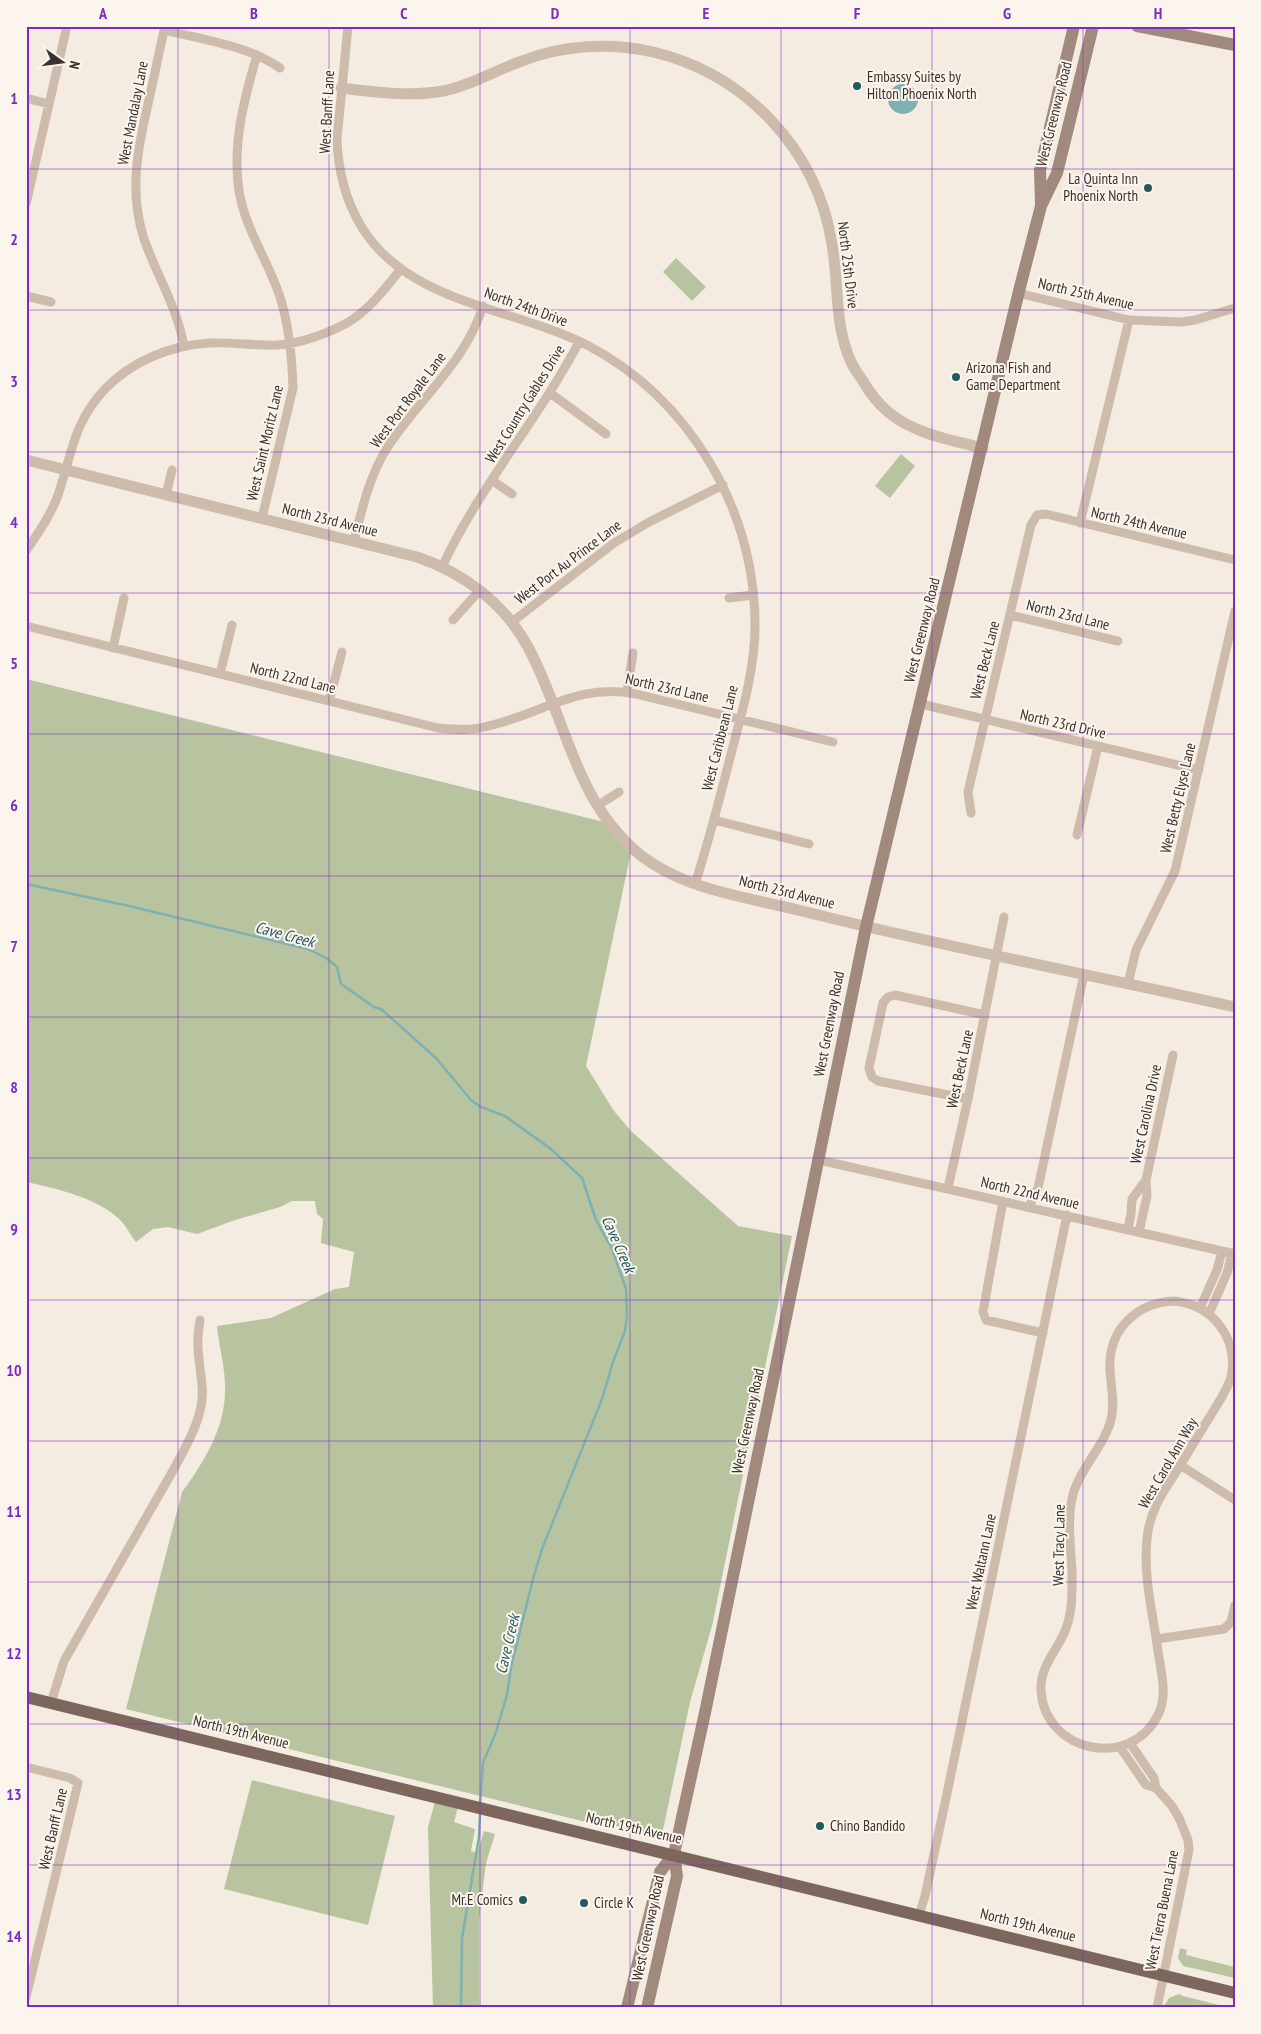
<svg xmlns="http://www.w3.org/2000/svg" width="1261" height="2034" font-family="'PT Sans Narrow',sans-serif">
  <style>
    .green { fill: #b8c4a0 }
    .water { fill: #7fb0b2 }
    .lines { fill: none; stroke-linecap: round; stroke-linejoin: round }
    .stream { stroke: #7fb0b2; stroke-width: 2.5 }
    .minor { stroke: #cdbbac; stroke-width: 9 }
    .tertiary { stroke: #cdbbac; stroke-width: 11 }
    .secondary { stroke: #a18a7d; stroke-width: 12 }
    .primary { stroke: #7d675c; stroke-width: 12 }
    .grid { fill: none; stroke: #7b2cbf; stroke-width: 1; stroke-opacity: 0.55 }
    .poi-dot { fill: #1f5a5e; stroke: #fbf5ee; stroke-width: 2 }
    .labels { text-anchor: middle; stroke-width: 4; stroke-linejoin: round; paint-order: stroke }
    .poi-label { font-size: 15px; fill: #3b302b; stroke: #fbf5ee; text-anchor: start }
    .street-label { font-size: 15px; fill: #3b302b; stroke: #fbf5ee }
    .water-label { font-size: 16px; font-style: italic; fill: #1f5a5e; stroke: #fbf5ee }
    .neatline { fill: none; stroke: #7b2cbf; stroke-width: 2 }
    .grid-label { font-size: 16px; text-anchor: middle; font-weight: bold; fill: #7b2cbf }
  </style>
  <rect width="100%" height="100%" fill="#f4ebe1"/>
  <path class="green" d="M676 258 706 287 692 301 663 272Z
    M901 454 915 466 890 498 875 486Z
    M26 679 608 823 632 847 586 1066 614 1111 631 1131 738 1226 792 1236 712 1626 690 1702 663 1830 658 1837 653 1839 602 1821 586 1822 126 1709 182 1492C203 1464 225 1428 225 1391 226 1370 219 1347 217 1326L271 1318 335 1289 349 1287 354 1252 321 1243 323 1219 317 1214 315 1201H292L280 1207 235 1220 197 1234 168 1227 153 1229 136 1242C131 1236 127 1228 122 1222 102 1199 55 1188 26 1182Z
    M252 1780 395 1816 368 1925 224 1889Z
    M436 1798 459 1803 454 1822 475 1829 471 1851 477 1853 484 1831 495 1834 486 1863 479 1920V2008H433L428 1827Z
    M1180 1948 1187 1950 1186 1955 1235 1967V1978L1183 1966 1178 1958Z
    M1179 1994 1183 1996 1231 2008H1163L1169 1998Z"/>
  <path class="water" d="M888 99a15 15 0 1 1 30 0a15 15 0 1 1-30 0Z"/>
  <g class="lines">
    <path class="stream" d="M26 884 129 906 308 949 326 958 337 967 341 984 374 1007 381 1009 436 1058 471 1100 481 1107 505 1116 551 1149 582 1178 596 1220 612 1249 626 1289 627 1316 625 1331 613 1362 602 1399 542 1549 533 1579 511 1667 507 1695 496 1732 483 1763 480 1805
      M461 2008 462 1938 479 1837 480 1813"/>
    <path class="minor" d="M165 26C159 52 154 78 148 104 137 152 129 192 144 239 157 276 177 307 184 346
      M348 26 337 139C338 170 345 199 361 226 408 304 512 307 587 345 690 399 755 510 755 626 755 669 742 712 731 754 720 797 709 841 695 884
      M164 30C201 39 249 46 280 68
      M257 55C244 99 232 145 239 191 245 228 267 259 279 294 289 323 292 357 293 388L262 518
      M26 98 49 104
      M26 204 67 26
      M1018 293 1129 320 1181 322 1195 320 1235 308
      M26 296 51 302
      M550 393 606 434
      M493 481 512 494
      M166 495 172 470
      M1080 523 1129 320
      M354 541C362 509 369 477 387 448 418 400 466 362 483 306
      M26 551C38 533 51 515 58 495 72 454 73 423 105 389 132 361 171 345 210 343 233 342 256 346 278 345 302 343 326 334 347 323 369 310 384 290 400 270
      M442 567C479 487 538 420 579 342
      M729 598 753 595
      M1010 615 1118 641
      M453 620 480 590
      M512 622 614 543 649 522 723 485
      M26 626 438 728C453 729 469 731 484 727 539 716 577 682 636 694L833 742
      M113 648 124 598
      M220 674 232 625
      M627 692 633 653
      M329 701 342 652
      M921 704 1199 770
      M597 806 619 792
      M971 813 968 792 1031 525 1037 515 1046 514 1235 560
      M714 820 809 844
      M1077 835 1098 746
      M1128 984 1136 950 1175 871 1235 611
      M968 1099 878 1081 872 1077 869 1068 883 1003 888 997 895 995 985 1015
      M819 1160 1235 1254
      M948 1188 968 1099 1004 917
      M1003 1201 983 1312 986 1320 1043 1333
      M1030 1207 1033 1196 1038 1188 1084 974
      M1128 1229 1131 1214 1132 1199 1146 1180
      M1139 1232 1147 1196 1146 1180 1173 1055
      M1174 1301C1193 1303 1209 1311 1220 1326 1231 1340 1235 1360 1231 1377 1227 1391 1218 1403 1211 1415 1200 1432 1190 1449 1180 1466 1165 1489 1149 1511 1147 1539 1143 1577 1153 1614 1158 1651 1161 1672 1168 1695 1158 1715 1130 1771 1044 1752 1041 1690 1040 1666 1057 1651 1065 1631 1073 1612 1072 1592 1072 1572 1071 1546 1066 1517 1074 1491 1082 1466 1104 1446 1111 1420 1116 1400 1109 1381 1110 1361 1112 1325 1141 1302 1174 1301Z
      M1200 1308 1217 1270 1222 1251
      M1209 1314 1227 1273 1232 1254
      M1180 1465 1235 1500
      M1157 1639 1224 1629 1231 1622 1235 1605
      M51 1703 64 1661 175 1467C188 1443 205 1414 202 1386 200 1361 195 1346 200 1320
      M1130 1743 1154 1778 1156 1788 1172 1806 1179 1818 1188 1840 1189 1850 1157 2008
      M1120 1747 1146 1785 1156 1788
      M26 1767 70 1778 78 1783 26 1997
      M919 1915 925 1896 945 1803 1067 1215"/>
    <path class="tertiary" d="M341 88C375 92 409 97 443 91 470 86 496 70 522 61 562 45 611 42 653 52 746 74 817 150 832 244 839 284 834 325 851 362 854 369 859 375 863 381 869 392 878 403 888 412 915 434 950 440 983 448
      M26 460 417 557C464 573 504 603 528 647 566 717 573 798 638 853 683 890 747 897 802 911 945 947 1091 975 1235 1007"/>
    <path class="secondary" d="M1137 26 1235 45
      M1041 205 1040 170 1074 26
      M627 2008 660 1872 674 1854
      M647 2008 677 1876 674 1854 706 1708 866 927 1020 287 1041 206 1057 173 1093 26"/>
    <path class="primary" d="M26 1697 1235 1993"/>
  </g>
  <path class="grid" d="M178 26V2008M329 26V2008M480 26V2008M630 26V2008M781 26V2008M932 26V2008M1083 26V2008M26 169H1235M26 310H1235M26 452H1235M26 593H1235M26 734H1235M26 876H1235M26 1017H1235M26 1158H1235M26 1300H1235M26 1441H1235M26 1582H1235M26 1724H1235M26 1865H1235"/>
  <g class="poi-dot">
    <circle cx="857" cy="86" r="5"/>
    <circle cx="1148" cy="188" r="5"/>
    <circle cx="956" cy="377" r="5"/>
    <circle cx="820" cy="1826" r="5"/>
    <circle cx="523" cy="1900" r="5"/>
    <circle cx="584" cy="1903" r="5"/>
  </g>
  <g class="labels">
    <g class="poi-label">
      <text x="867" y="82">Embassy Suites by<tspan x="867" dy="17">Hilton Phoenix North</tspan></text>
      <text x="1138" y="184" text-anchor="end">La Quinta Inn<tspan x="1138" dy="17">Phoenix North</tspan></text>
      <text x="966" y="373">Arizona Fish and<tspan x="966" dy="17">Game Department</tspan></text>
      <text x="830" y="1831">Chino Bandido</text>
      <text x="513" y="1905" text-anchor="end">Mr.E Comics</text>
      <text x="594" y="1908">Circle K</text>
    </g>
    <g class="street-label">
      <text transform="translate(327 112) rotate(-87)" y="5">West Banff Lane</text>
      <text transform="translate(133 113) rotate(-79)" y="5">West Mandalay Lane</text>
      <text transform="translate(1054 114) rotate(-76)" y="5">West Greenway Road</text>
      <text transform="translate(848 265) rotate(83)" y="5">North 25th Drive</text>
      <text transform="translate(1086 294) rotate(13)" y="5">North 25th Avenue</text>
      <text transform="translate(526 307) rotate(20)" y="5">North 24th Drive</text>
      <text transform="translate(408 400) rotate(-53)" y="5">West Port Royale Lane</text>
      <text transform="translate(525 404) rotate(-58)" y="5">West Country Gables Drive</text>
      <text transform="translate(265 443) rotate(-77)" y="5">West Saint Moritz Lane</text>
      <text transform="translate(330 520) rotate(14)" y="5">North 23rd Avenue</text>
      <text transform="translate(1139 523) rotate(13)" y="5">North 24th Avenue</text>
      <text transform="translate(568 562) rotate(-37)" y="5">West Port Au Prince Lane</text>
      <text transform="translate(1068 615) rotate(14)" y="5">North 23rd Lane</text>
      <text transform="translate(922 630) rotate(-76)" y="5">West Greenway Road</text>
      <text transform="translate(985 660) rotate(-76)" y="5">West Beck Lane</text>
      <text transform="translate(293 678) rotate(14)" y="5">North 22nd Lane</text>
      <text transform="translate(667 688) rotate(13)" y="5">North 23rd Lane</text>
      <text transform="translate(1063 724) rotate(13)" y="5">North 23rd Drive</text>
      <text transform="translate(720 738) rotate(-76)" y="5">West Caribbean Lane</text>
      <text transform="translate(1178 798) rotate(-77)" y="5">West Betty Elyse Lane</text>
      <text transform="translate(787 892) rotate(14)" y="5">North 23rd Avenue</text>
      <text transform="translate(829 1024) rotate(-79)" y="5">West Greenway Road</text>
      <text transform="translate(960 1069) rotate(-78)" y="5">West Beck Lane</text>
      <text transform="translate(1146 1114) rotate(-78)" y="5">West Carolina Drive</text>
      <text transform="translate(1030 1193) rotate(13)" y="5">North 22nd Avenue</text>
      <text transform="translate(748 1421) rotate(-78)" y="5">West Greenway Road</text>
      <text transform="translate(1168 1463) rotate(-60)" y="5">West Carol Ann Way</text>
      <text transform="translate(1059 1545) rotate(-89)" y="5">West Tracy Lane</text>
      <text transform="translate(981 1562) rotate(-78)" y="5">West Waltann Lane</text>
      <text transform="translate(241 1732) rotate(14)" y="5">North 19th Avenue</text>
      <text transform="translate(634 1828) rotate(13)" y="5">North 19th Avenue</text>
      <text transform="translate(53 1829) rotate(-77)" y="5">West Banff Lane</text>
      <text transform="translate(1162 1910) rotate(-79)" y="5">West Tierra Buena Lane</text>
      <text transform="translate(1028 1925) rotate(14)" y="5">North 19th Avenue</text>
      <text transform="translate(648 1928) rotate(-78)" y="5">West Greenway Road</text>
    </g>
    <g class="water-label">
      <text transform="translate(285 934) rotate(15)" y="6">Cave Creek</text>
      <text transform="translate(619 1244) rotate(66)" y="6">Cave Creek</text>
      <text transform="translate(507 1644) rotate(-77)" y="6">Cave Creek</text>
    </g>
  </g>
  <rect width="1261" height="2034" fill="none" stroke="#fbf5ee" stroke-width="55"/>
  <g transform="translate(62 62) rotate(104)" stroke="#fbf5ee" stroke-width="4" paint-order="stroke">
  <path d="M0-4L9 19L0 12L-9 19Z" fill="#3b302b"/>
  <text y="-8" font-size="14" font-weight="bold" text-anchor="middle" fill="#3b302b">N</text>
  </g>
  <rect x="28" y="28" width="1206" height="1978" class="neatline"/>
  <g class="grid-label">
    <text x="103" y="19">A</text>
    <text x="254" y="19">B</text>
    <text x="404" y="19">C</text>
    <text x="555" y="19">D</text>
    <text x="706" y="19">E</text>
    <text x="857" y="19">F</text>
    <text x="1007" y="19">G</text>
    <text x="1158" y="19">H</text>
    <text x="14" y="104">1</text>
    <text x="14" y="245">2</text>
    <text x="14" y="387">3</text>
    <text x="14" y="528">4</text>
    <text x="14" y="669">5</text>
    <text x="14" y="811">6</text>
    <text x="14" y="952">7</text>
    <text x="14" y="1093">8</text>
    <text x="14" y="1235">9</text>
    <text x="14" y="1376">10</text>
    <text x="14" y="1517">11</text>
    <text x="14" y="1659">12</text>
    <text x="14" y="1800">13</text>
    <text x="14" y="1942">14</text>
  </g>
</svg>
